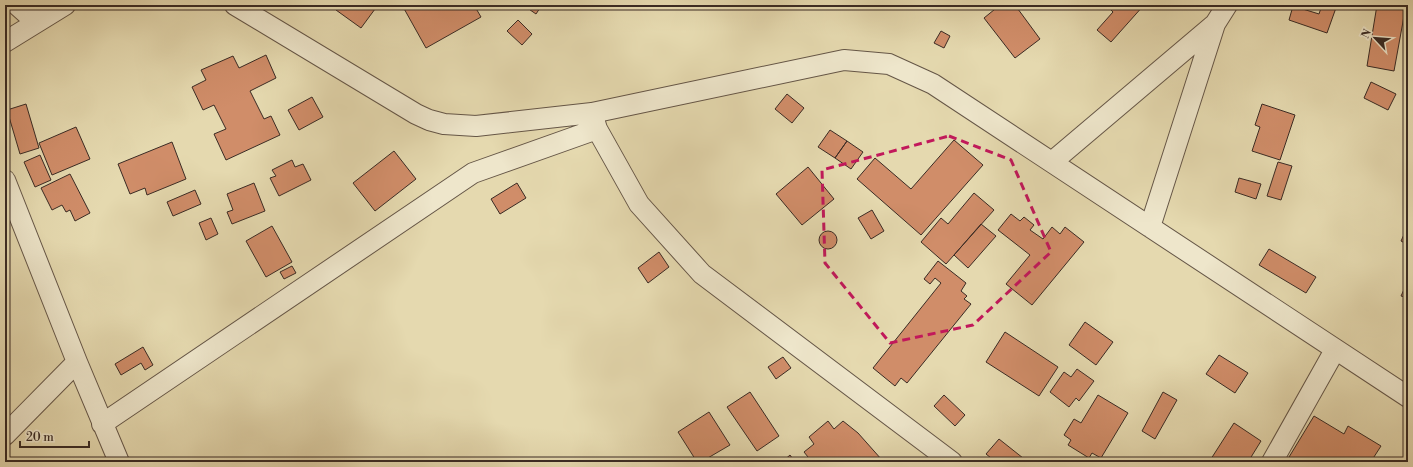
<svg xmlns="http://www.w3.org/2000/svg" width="1413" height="467" font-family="'Libre Bodoni',serif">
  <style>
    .building { fill: #d08d69; stroke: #3a2b24 }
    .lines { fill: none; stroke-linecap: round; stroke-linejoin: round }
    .minor-casing { stroke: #655647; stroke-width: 22 }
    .minor { stroke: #eee6cb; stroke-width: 20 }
    .marked { fill: none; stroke: #c2185b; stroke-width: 3; stroke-dasharray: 8 5; stroke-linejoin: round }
  </style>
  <rect width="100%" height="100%" fill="#e5d9af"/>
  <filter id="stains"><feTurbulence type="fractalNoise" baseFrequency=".005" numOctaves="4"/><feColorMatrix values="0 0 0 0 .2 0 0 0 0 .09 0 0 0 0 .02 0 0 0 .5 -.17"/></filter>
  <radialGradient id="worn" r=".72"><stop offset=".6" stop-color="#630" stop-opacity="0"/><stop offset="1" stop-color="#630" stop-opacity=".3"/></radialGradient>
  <path class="building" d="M339 5H379L376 10 375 9 361 28 336 10Z
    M402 5H474L481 17 426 48Z
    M523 5H542L536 14Z
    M1000 5H1015L1040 39 1015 58 984 18Z
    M1106 5H1144L1111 42 1097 30 1113 12Z
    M1322 5H1337L1327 33 1289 20 1293 6 1319 14Z
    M1377 5H1406L1394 71 1367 66Z
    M518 20 532 34 522 45 507 31Z
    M941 31 950 36 944 48 934 43Z
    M266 55 276 78 250 91 264 119 271 116 280 135 226 160 214 134 226 129 214 105 203 110 192 87 206 80 201 70 233 56 239 68Z
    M1371 82 1396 94 1388 110 1364 98Z
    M787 94 804 108 792 123 775 109Z
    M312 97 323 117 299 130 288 110Z
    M26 104 39 148 20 154 7 110Z
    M1262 104 1295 115 1280 160 1252 151 1260 127 1255 125Z
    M76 127 90 159 52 175 39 143Z
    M830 130 847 141 835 158 818 147Z
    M954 140 983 165 921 235 857 179 875 158 911 189Z
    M847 141 863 152 851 169 835 158Z
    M172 142 186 179 147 195 145 188 130 194 118 164Z
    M394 151 416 179 375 211 353 183Z
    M40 155 51 180 35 187 24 162Z
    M292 160 295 167 303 164 311 180 279 196 270 178 276 176 272 170Z
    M1278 162 1292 166 1281 200 1267 196Z
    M808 167 834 199 802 225 776 194Z
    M70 174 90 213 75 221 70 210 66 212 62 205 52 210 41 188Z
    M1239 178 1261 184 1256 199 1235 192Z
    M254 183 265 211 232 224 227 212 233 210 227 194Z
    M517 183 526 198 500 214 491 199Z
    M195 190 201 204 173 216 167 202Z
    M974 193 994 210 946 264 921 242 941 218 948 224Z
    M872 210 884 231 871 239 858 218Z
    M1011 214 1020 221 1024 217 1034 225 1030 230 1043 239 1052 227 1060 234 1065 227 1084 242 1032 305 1006 284 1030 255 998 230Z
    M211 218 218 234 206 240 199 223Z
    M981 224 996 236 968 268 954 255Z
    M272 226 292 262 266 277 246 241Z
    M1408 226V245L1401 241Z
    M819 240a9 9 0 1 1 18 0a9 9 0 1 1-18 0Z
    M1269 249 1316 277 1306 293 1259 265Z
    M659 252 669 267 648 283 638 268Z
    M938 261 966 283 961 291 967 296 964 299 971 304 907 383 901 378 895 386 873 368 941 283 935 278 930 284 924 279Z
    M292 266 296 273 284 279 280 272Z
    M1408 281V298L1401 296Z
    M1085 322 1113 342 1096 365 1069 345Z
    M1005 332 1058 367 1039 396 986 362Z
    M143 347 153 365 145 370 141 363 121 375 115 364Z
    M1219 355 1248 373 1235 393 1206 374Z
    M783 357 791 368 776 379 768 367Z
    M1077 369 1094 381 1079 401 1076 398 1069 407 1050 392 1064 372 1071 377Z
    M750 392 779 436 757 451 727 407Z
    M1163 392 1177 400 1155 439 1142 431Z
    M944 395 965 415 955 426 934 406Z
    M1098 395 1128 413 1101 458 1092 453 1089 458 1068 445 1071 440 1064 435 1074 419 1081 423Z
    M709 412 730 445 701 462H697L678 432Z
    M1314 416 1344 434 1348 426 1381 446 1372 460 1376 462H1286Z
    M828 421 834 429 843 421 858 433 882 460 880 462H812L804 452 814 444 809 437Z
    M1234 423 1261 441 1248 462H1209Z
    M999 439 1028 462H996L986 454Z
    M790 455 795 462H782Z"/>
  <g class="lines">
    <defs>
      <path id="minor" d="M17 5 36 22
        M235 5 416 114 429 120 444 124 476 126 592 113 844 60 889 64 933 84 1408 397
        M5 42 65 5
        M593 116 597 129 639 204 702 274 952 462
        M1052 162 1215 24 1227 5
        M5 180 77 362 119 462
        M1150 227 1215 24
        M102 424 473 173 597 129
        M5 435 77 362
        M1272 462 1335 350"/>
    </defs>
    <use href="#minor" class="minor-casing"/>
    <use href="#minor" class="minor"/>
  </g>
  <path class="marked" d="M949 136 1011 160 1051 252 973 325 890 343 825 263 822 170Z"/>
  <rect width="1413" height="467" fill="none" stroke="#e5d9af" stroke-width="20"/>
  <rect x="6" y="6" width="1401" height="455" fill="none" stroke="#3a2b24" stroke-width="2"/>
  <rect x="10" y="10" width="1393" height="447" fill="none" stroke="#3a2b24"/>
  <g transform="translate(1375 38) rotate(296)" stroke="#eee6cb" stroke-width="3" paint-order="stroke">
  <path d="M0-3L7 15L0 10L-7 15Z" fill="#3a2b24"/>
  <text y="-6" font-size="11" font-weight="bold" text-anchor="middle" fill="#3a2b24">N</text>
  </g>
  <path d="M20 441v6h69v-6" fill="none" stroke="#3a2b24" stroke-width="2"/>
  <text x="26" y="441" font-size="12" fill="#3a2b24" stroke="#eee6cb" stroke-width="3" paint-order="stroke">20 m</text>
  <rect width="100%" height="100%" filter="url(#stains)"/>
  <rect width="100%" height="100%" fill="url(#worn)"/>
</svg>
